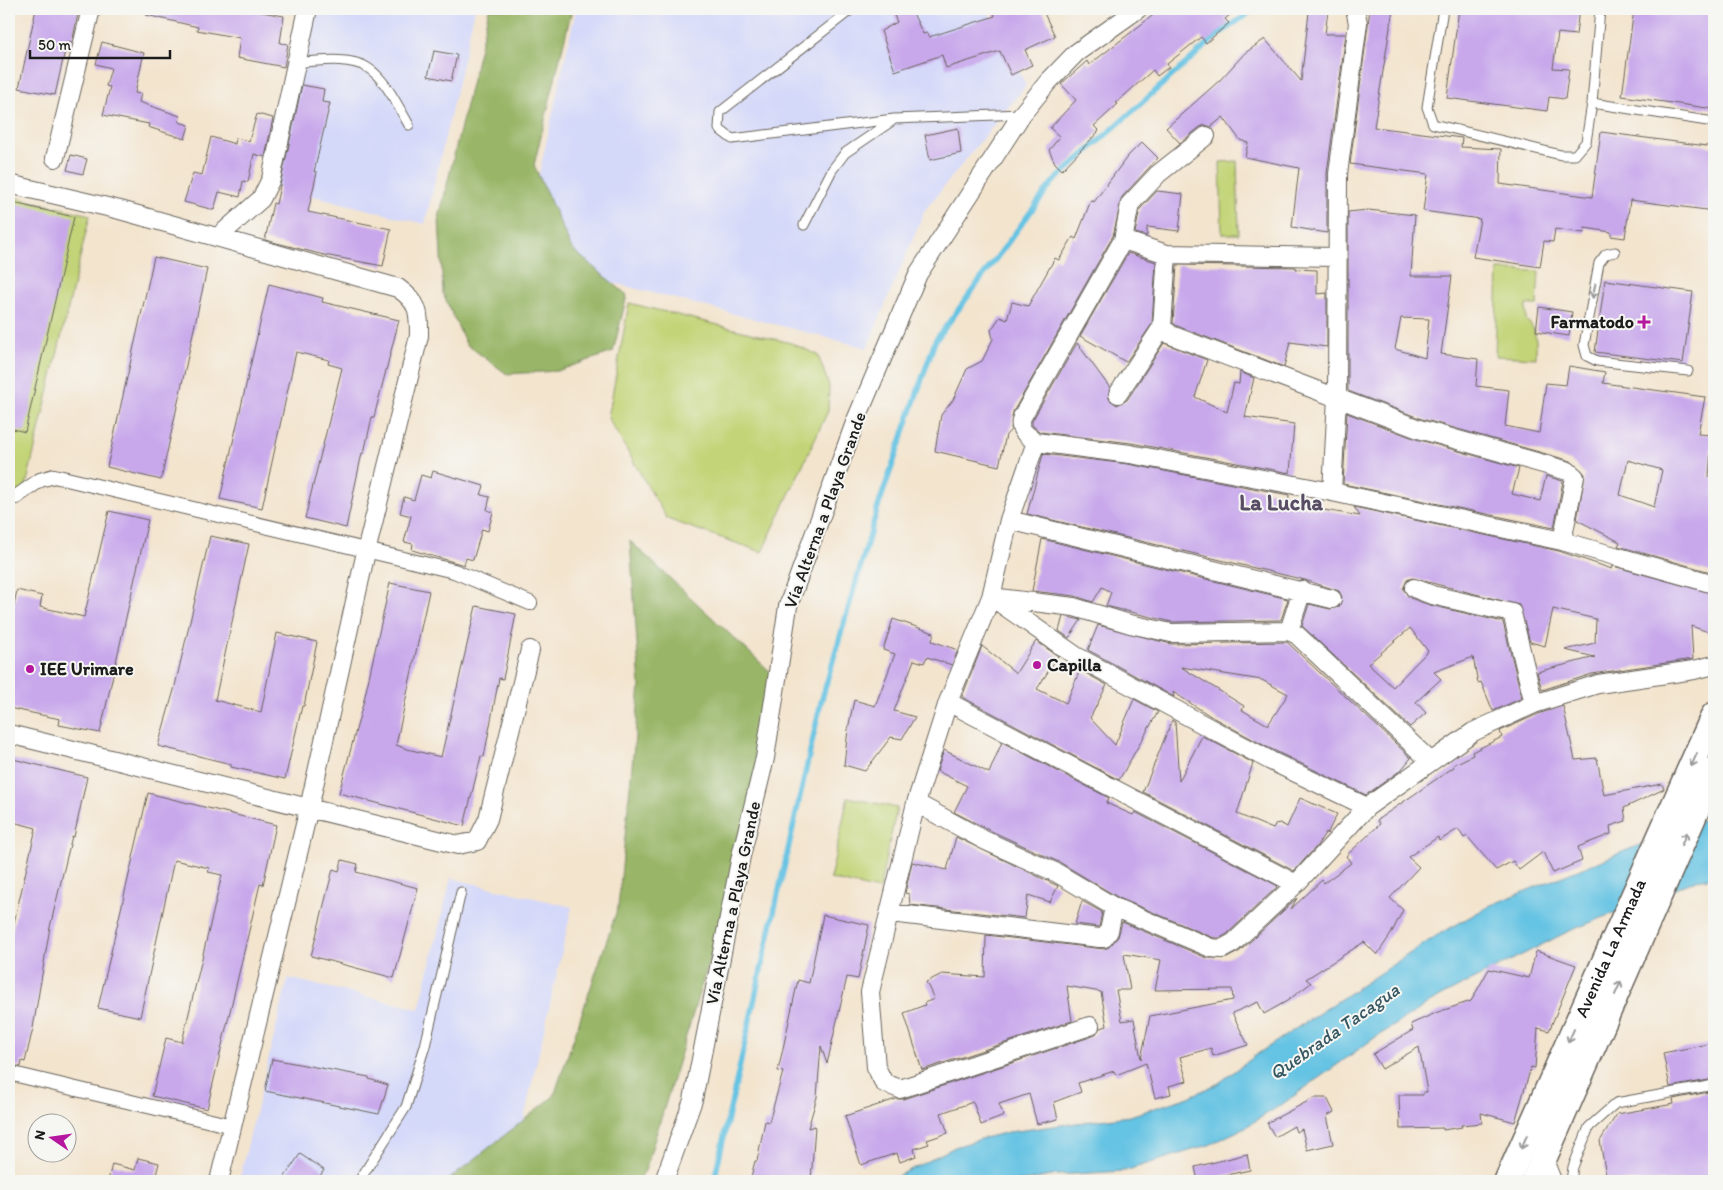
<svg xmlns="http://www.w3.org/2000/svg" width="1723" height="1190" font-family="Itim,sans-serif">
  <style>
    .built { fill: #d4d8f9 }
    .green { fill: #c2d477; stroke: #6f784a }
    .forest { fill: #99b668; stroke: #5a6942 }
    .water { fill: #65c3e3; stroke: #407080 }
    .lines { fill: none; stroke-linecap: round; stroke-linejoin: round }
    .stream { stroke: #65c3e3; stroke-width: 5.5 }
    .building { fill: #c8a8eb; fill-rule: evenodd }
    .service-casing { stroke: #67625a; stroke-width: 11 }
    .pedestrian-casing { stroke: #67625a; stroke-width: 16 }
    .minor-casing { stroke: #67625a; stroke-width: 20 }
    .secondary-casing { stroke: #67625a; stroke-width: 28 }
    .service { stroke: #fff; stroke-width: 9 }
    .pedestrian { stroke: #fff; stroke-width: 14 }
    .minor { stroke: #fff; stroke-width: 18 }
    .secondary { stroke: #fff; stroke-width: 25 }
    .oneway { stroke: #999 }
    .poi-dot { fill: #b5179e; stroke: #f6f6f2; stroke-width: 2 }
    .labels { text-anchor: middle; stroke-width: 4; stroke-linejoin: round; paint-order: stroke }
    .poi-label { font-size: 18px; font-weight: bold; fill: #1c1c1c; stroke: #f6f6f2; text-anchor: start }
    .street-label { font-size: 18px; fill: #1c1c1c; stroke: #f6f6f2 }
    .water-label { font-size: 19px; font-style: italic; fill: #365662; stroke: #f6f6f2 }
    .district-label { font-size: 22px; font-weight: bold; fill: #584d64; stroke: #f6f6f2 }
  </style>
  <rect width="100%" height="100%" fill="#f6f6f2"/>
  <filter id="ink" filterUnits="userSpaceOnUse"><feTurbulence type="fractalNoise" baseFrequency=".02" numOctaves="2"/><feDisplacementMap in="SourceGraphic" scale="10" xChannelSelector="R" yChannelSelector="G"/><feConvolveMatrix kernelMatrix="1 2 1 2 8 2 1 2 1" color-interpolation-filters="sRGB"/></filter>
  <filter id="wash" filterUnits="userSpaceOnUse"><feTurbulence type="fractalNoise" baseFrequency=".0096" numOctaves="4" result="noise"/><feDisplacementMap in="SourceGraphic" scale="20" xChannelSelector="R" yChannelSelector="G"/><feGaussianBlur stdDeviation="1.12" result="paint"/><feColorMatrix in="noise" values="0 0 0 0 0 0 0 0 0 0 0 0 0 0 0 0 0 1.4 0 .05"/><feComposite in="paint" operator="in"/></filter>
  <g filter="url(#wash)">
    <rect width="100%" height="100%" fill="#f3e4ce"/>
    <path class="built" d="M315 9H475L425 224 274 186Z
      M576 9H987L1026 85 925 210 867 348 520 259Z
      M451 878 572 907 518 1145 450 1181H239L288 978 419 1009Z"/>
    <path class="green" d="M1237 161 1239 234H1222L1220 162Z
      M9 196 90 215 22 503 9 500Z
      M1498 270 1539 271 1537 305H1526V320C1538 329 1536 344 1536 358L1495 356Z
      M629 303 791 343 818 355 829 386 828 411 762 552 667 519 608 418Z
      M848 797 897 808 879 890 830 879Z"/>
    <path class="forest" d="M489 9H572L534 165 572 249 627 295 613 352 557 371 507 374 466 344 443 294 439 218Z
      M630 541 777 678 741 856 645 1171 636 1181H447L554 1096 618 907 640 686Z"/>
    <path class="water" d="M1714 815V877L1696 880 1567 932 1439 997 1373 1039 1284 1103 1244 1128 1209 1145 1124 1171 1057 1175 1023 1181H888L955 1147 984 1138 1009 1132 1130 1116 1189 1097 1219 1083 1259 1053 1436 936 1491 905Z"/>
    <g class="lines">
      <path class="stream" d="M714 1181 821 702 877 510 935 341 1052 183 1219 34 1255 9"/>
    </g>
    <g id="blocks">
      <path class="building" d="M36 9H79L72 43 67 42 55 95 19 88Z
        M147 9H256V11L284 16 280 43 288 44 284 67 237 58 240 38 197 30 198 27 146 15Z
        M891 9H911L923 34 927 33 929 37 995 16 992 9H1042L1055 36 1025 50 1032 65 1011 75 1000 51 946 68 942 55 895 71 881 31 897 22Z
        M1161 9H1237L1225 19 1229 23 1206 43 1201 37 1167 64 1169 67 1157 76 1153 70 1116 103 1118 104 1094 126 1099 131 1062 170 1055 163 1049 150 1060 137 1050 128 1076 100 1061 84 1087 61 1089 65Z
        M1313 9 1328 11 1325 34H1346L1327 173V233L1292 227 1299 168 1245 157 1248 143 1240 140 1223 117 1211 127 1205 125 1200 127 1180 143 1166 128 1220 80 1245 53 1265 39 1301 81 1309 12H1312Z
        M1370 9H1393L1374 127 1462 138 1461 147 1501 149 1500 184 1592 197 1601 132 1714 147V211L1630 200 1625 238 1611 236V232L1585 228 1584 233 1555 229 1553 242 1544 241 1540 267 1473 257 1480 219 1423 211 1428 174 1350 164Z
        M1459 9H1579L1576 35 1558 33 1553 68 1569 69 1565 99 1549 97 1547 111 1447 98Z
        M1634 9H1714V109L1622 96Z
        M102 42 144 53 135 93 141 94 139 102 180 116 179 122 189 125 185 139 148 127 149 124 103 115 110 87 106 86 111 68 96 64Z
        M434 51 457 55 451 81 428 76Z
        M302 85 324 89 322 102 330 103 314 172H317L308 212 391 229 383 266 324 255 265 240 273 203 276 204 281 181Z
        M257 114 273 118 265 157 254 154 248 182 243 181 240 197 219 192 214 210 184 202 193 173 202 175 211 137 235 144 236 138 249 141Z
        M958 128 961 153 930 160 925 135Z
        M1142 142 1158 158 1122 197 1113 236 1013 412 1011 430 1006 435 999 466 935 451 941 415 953 400 967 369 982 361 993 339 991 330 1000 317 1007 320 1012 302 1028 306 1055 258 1059 260 1073 237 1076 239 1091 200 1094 202 1127 157Z
        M71 155 87 159 83 174 67 170Z
        M1157 191 1183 194 1179 231 1147 227V236L1135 233 1140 209Z
        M9 202 74 217 25 432 9 428Z
        M1368 210 1415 215 1411 276H1452L1441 354 1478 359 1476 386 1509 390 1505 426 1539 433 1546 383 1566 385 1569 366 1605 372 1603 383 1705 397 1698 434 1712 435 1709 477H1714V573L1618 546 1620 542 1577 520 1585 474 1571 461 1422 419 1348 391V212ZM1401 318 1429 319 1425 358 1395 349ZM1628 460 1662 470 1654 507 1620 495Z
        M1128 253 1156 262 1152 324 1126 362 1080 336Z
        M154 257 207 269 161 480 107 467Z
        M1177 265 1296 267V269L1317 270V294L1327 293V347L1290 342 1284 367 1177 326 1173 323Z
        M1605 280 1693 292 1683 363 1595 352Z
        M269 284 323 298 322 302 399 320 374 417H372L364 453H362L346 528 305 518 342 368 328 364 329 360 296 352 262 508 220 499Z
        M1539 307 1572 312 1569 336 1536 331Z
        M1077 343 1110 388 1109 399 1117 405 1127 400 1164 343 1207 360 1195 397 1227 412 1234 383 1239 384 1240 372 1254 378 1245 417 1294 424 1290 473 1131 443 1040 432 1032 425V421Z
        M1347 413 1416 439 1519 468 1512 494 1540 501 1546 476 1563 481 1554 528 1343 484Z
        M1043 454 1128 464 1289 495 1288 504 1360 516 1354 507 1559 551 1612 569 1613 566 1714 594V634L1691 626 1693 659 1592 674 1542 690 1537 672 1595 657 1565 650 1595 643 1596 619 1553 609 1545 646 1530 642 1519 605 1412 578 1407 580 1403 589 1410 598 1430 605 1503 622 1522 698 1493 711 1481 682 1478 683 1473 657 1434 672 1441 679 1416 702 1426 713 1410 727 1302 626 1309 604 1330 609 1339 607 1342 597 1339 591 1305 580 1027 514ZM1410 628 1428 651 1393 687 1368 664Z
        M433 471 484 486 481 495 490 497 487 510 493 512 488 531 482 529 473 560 466 558 464 565 412 550 413 544 404 542 411 516 400 513 404 497 414 500 421 475 431 478Z
        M109 511 148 520 100 733 59 725 60 719 9 708V630L17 590 42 596 40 607 84 617Z
        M210 536 249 544 215 700 261 712 277 633 317 642 304 706H302L285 779 231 767V764L158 746 174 690Z
        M1042 539 1288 599 1281 620 1172 622 1106 606 1111 592 1102 587 1093 602 1075 596 1032 591Z
        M390 583 429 591 396 745 407 749 441 757 476 606 516 614 503 679 499 678 484 757 481 756 464 826 339 793 364 700Z
        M1063 616 1081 620 1069 638 1059 631Z
        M893 619 934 633 932 641 958 650 952 665 927 657 924 663 914 660 894 711 915 717 902 739 891 737 865 771 844 765 848 729 854 700 875 706 895 654 883 650Z
        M1098 625 1171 644 1287 642 1411 758 1401 770 1366 795 1267 747 1212 717 1173 692 1174 697 1088 650ZM1181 667 1262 680 1288 694 1268 725 1242 710 1244 706Z
        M1036 641 1058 656 1037 689 1066 703 1080 670 1107 685 1090 718 1115 745 1134 699 1158 712 1119 780 962 697 982 646 1016 673Z
        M1563 706 1575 760 1597 758 1604 795 1662 784 1664 789 1624 808 1626 821 1610 826 1611 834 1578 847 1582 861 1553 873 1543 852 1519 870 1513 861 1496 870 1467 836 1464 838 1458 829 1439 841 1438 837 1408 857 1419 867 1390 898 1403 910 1391 934 1377 955 1364 942 1306 979 1311 983 1287 1001 1264 1014 1258 1002 1232 1013 1248 1045 1213 1056 1211 1048 1180 1057 1187 1081 1169 1086 1171 1094 1155 1098 1146 1063 1116 1075 1114 1071 1078 1083 1081 1092 1054 1102 1058 1119 1037 1124 1029 1094 999 1104 1004 1116 981 1125 973 1102 941 1113 948 1133 927 1140 929 1144 914 1149 916 1156 900 1162 897 1153 861 1165 845 1116 896 1099H903L1093 1036 1100 1028 1107 1026 1101 992 1067 986 1072 1021 922 1070 904 1013 925 1005 924 1003 934 999 926 982 942 974 985 977 986 935 1104 949 1109 947 1118 937 1122 922 1207 958H1227L1240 951 1297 898 1291 909 1322 880 1324 883 1351 863 1346 856 1380 824 1377 820 1454 767 1453 765 1473 755 1472 752 1502 737 1500 731 1538 714ZM1124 954 1161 960 1155 990 1232 989 1233 1000 1150 1016 1141 1059 1134 1019 1122 1021 1116 990H1130Z
        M1172 720 1175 722 1179 781 1202 736 1253 763 1237 814 1273 829 1275 824 1280 823 1287 827 1300 798 1337 814 1327 834 1326 832 1316 847 1294 871 1143 792Z
        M1002 742 1109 798 1106 803 1133 815 1135 812 1278 886 1227 934 1220 938H1214L1119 898 1061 863 989 830 954 812 967 786 937 771 944 750 989 773Z
        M9 758 87 777 74 837 72 836 50 927 33 1028 25 1062 22 1061 21 1067 9 1064V944L36 828 9 821Z
        M148 793 276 825 263 885 260 884 207 1109 152 1096 166 1038 182 1042 222 875 208 872 209 868 174 860 140 1017 98 1008Z
        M956 837 1058 886 1050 902 1028 895 1025 918 910 905 909 894 905 893 912 862 947 870Z
        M342 860 358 864 356 872 418 888 394 978 311 956 333 869 339 871Z
        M1082 901 1102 912 1099 927 1075 924Z
        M823 915 869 925 858 979 847 977 827 1064 821 1046 817 1097 808 1128 815 1126 811 1181H750L755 1161H757L765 1121 769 1122 783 1072 778 1071 798 980 809 983Z
        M1536 951 1576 965 1549 1031 1538 1028 1535 1068 1531 1067 1515 1122 1481 1113 1482 1123 1461 1125 1462 1127 1443 1130V1128L1400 1129 1399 1095H1423V1092H1427L1419 1047 1382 1069 1373 1054 1413 1030 1411 1024 1438 1012 1471 1001 1489 969 1529 978Z
        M1714 1043V1079L1670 1087 1663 1053Z
        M272 1059 369 1077V1079L388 1085 379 1114 265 1091Z
        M1714 1091V1181H1607L1600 1141 1617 1114 1674 1104 1673 1099Z
        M1314 1098H1327L1334 1112 1327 1116 1333 1144 1307 1150 1302 1129 1296 1132 1294 1126 1275 1137 1267 1123Z
        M300 1154 324 1170 317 1181H282Z
        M1247 1154 1250 1170 1198 1181 1195 1167Z
        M138 1158 159 1163 156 1175 159 1176 158 1181H108L112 1164 135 1170Z"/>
    </g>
  </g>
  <g filter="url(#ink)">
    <use href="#blocks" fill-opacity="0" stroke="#67625a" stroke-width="1"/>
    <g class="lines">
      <defs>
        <path id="service" d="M852 9 720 112 719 129 732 139 894 119 1022 114
          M1443 9 1427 107 1433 124 1561 155H1575L1586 142 1592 103 1600 9
          M295 63C370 55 374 62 409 125
          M1592 103 1714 122
          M804 225 832 170 845 153 892 121
          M1615 252 1606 254 1599 263 1584 345 1587 356 1597 361 1688 371
          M1548 1158 1557 1181
          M359 1181 406 1107 425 1046 461 892
          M1571 1181 1573 1167 1589 1127 1616 1103 1714 1085"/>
        <path id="pedestrian" d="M9 496 16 497 40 480 54 476 454 571 530 603
          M9 1073 232 1126"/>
        <path id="minor" d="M55 158 91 9
          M9 184 120 210 398 288C419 303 419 311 419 336L366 552 309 808 219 1181
          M218 237 261 199 271 179 308 9
          M1123 240 1167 254 1336 257
          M1167 254 1162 327 1171 335 1419 429 1568 471 1575 477 1562 541
          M1118 394 1162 327
          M1036 442 1130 454 1332 492 1562 541 1714 584
          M1332 492 1337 397 1338 174 1358 23 1355 9
          M1009 520 1332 599
          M1414 588 1432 595 1512 613 1534 704
          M991 597 1074 607 1130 624 1171 633 1289 631 1297 635 1430 761
          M993 598 1076 656 1271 761 1367 807
          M1289 631 1302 590
          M948 702 1296 884
          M9 734 458 845 477 841 488 819 530 650
          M916 803 984 840 1057 873 1114 907 1211 948 1222 949 1233 943 1296 884 1367 807 1473 732 1534 704 1598 684 1694 670 1714 665
          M891 913 1099 938H1104L1109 931 1114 907
          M1090 1026 900 1089 884 1083 876 1067 870 992 916 803 948 702 991 597 1009 520 1036 442C1026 434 1017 430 1022 417L1123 240 1130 204 1158 174 1206 136
          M664 1181 693 1100 741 856 765 758 788 606 856 420 918 274 1022 114 1048 82 1076 53 1138 9"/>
        <g id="secondary">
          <path id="s1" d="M1507 1181 1714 715"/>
          <path d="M1534 1181 1714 770"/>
        </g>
      </defs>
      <use href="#service" class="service-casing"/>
      <use href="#pedestrian" class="pedestrian-casing"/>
      <use href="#minor" class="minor-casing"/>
      <use href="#secondary" class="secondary-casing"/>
      <use href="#service" class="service"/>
      <use href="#pedestrian" class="pedestrian"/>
      <use href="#minor" class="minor"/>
      <use href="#secondary" class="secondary"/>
    </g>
    <defs><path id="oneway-shaft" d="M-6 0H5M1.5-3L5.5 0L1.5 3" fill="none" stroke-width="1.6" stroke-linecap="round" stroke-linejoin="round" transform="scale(1.25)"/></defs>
    <g class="oneway">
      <use href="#oneway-shaft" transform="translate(1594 291) rotate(101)"/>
      <use href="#oneway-shaft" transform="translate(1694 760) rotate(114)"/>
      <use href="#oneway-shaft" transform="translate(1684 839) rotate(-66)"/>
      <use href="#oneway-shaft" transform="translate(1618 988) rotate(-66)"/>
      <use href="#oneway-shaft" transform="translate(1571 1036) rotate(114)"/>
      <use href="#oneway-shaft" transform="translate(1524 1142) rotate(113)"/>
    </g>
  </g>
  <g class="poi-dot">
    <path d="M1641.5 314.5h5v5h5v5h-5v5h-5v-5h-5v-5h5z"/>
    <circle cx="1037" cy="665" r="5"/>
    <circle cx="30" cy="669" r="5"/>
  </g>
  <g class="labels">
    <g class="poi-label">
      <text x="1634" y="328" text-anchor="end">Farmatodo</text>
      <text x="1047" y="671">Capilla</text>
      <text x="40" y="675">IEE Urimare</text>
    </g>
    <g class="street-label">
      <text transform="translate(825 510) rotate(-70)" y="6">Vía Alterna a Playa Grande</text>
      <text transform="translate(733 903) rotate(-78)" y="6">Vía Alterna a Playa Grande</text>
      <text dy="6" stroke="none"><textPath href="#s1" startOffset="255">Avenida La Armada</textPath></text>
    </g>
    <g class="water-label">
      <text transform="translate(1334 1031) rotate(-35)" y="7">Quebrada Tacagua</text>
    </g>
    <g class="district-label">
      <text x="1281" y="510">La Lucha</text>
    </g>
  </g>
  <rect width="1723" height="1190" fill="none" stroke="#f6f6f2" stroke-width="30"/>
  <g transform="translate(52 1138) rotate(283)"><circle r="24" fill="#f6f6f2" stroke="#9f9f9c"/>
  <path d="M0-4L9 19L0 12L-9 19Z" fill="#b5179e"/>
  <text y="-8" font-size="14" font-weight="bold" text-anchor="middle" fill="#1c1c1c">N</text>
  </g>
  <path d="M30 50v8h140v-8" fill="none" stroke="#1c1c1c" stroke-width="2.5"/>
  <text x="38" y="50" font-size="15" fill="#1c1c1c" stroke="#f6f6f2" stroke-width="4" paint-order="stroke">50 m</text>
</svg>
